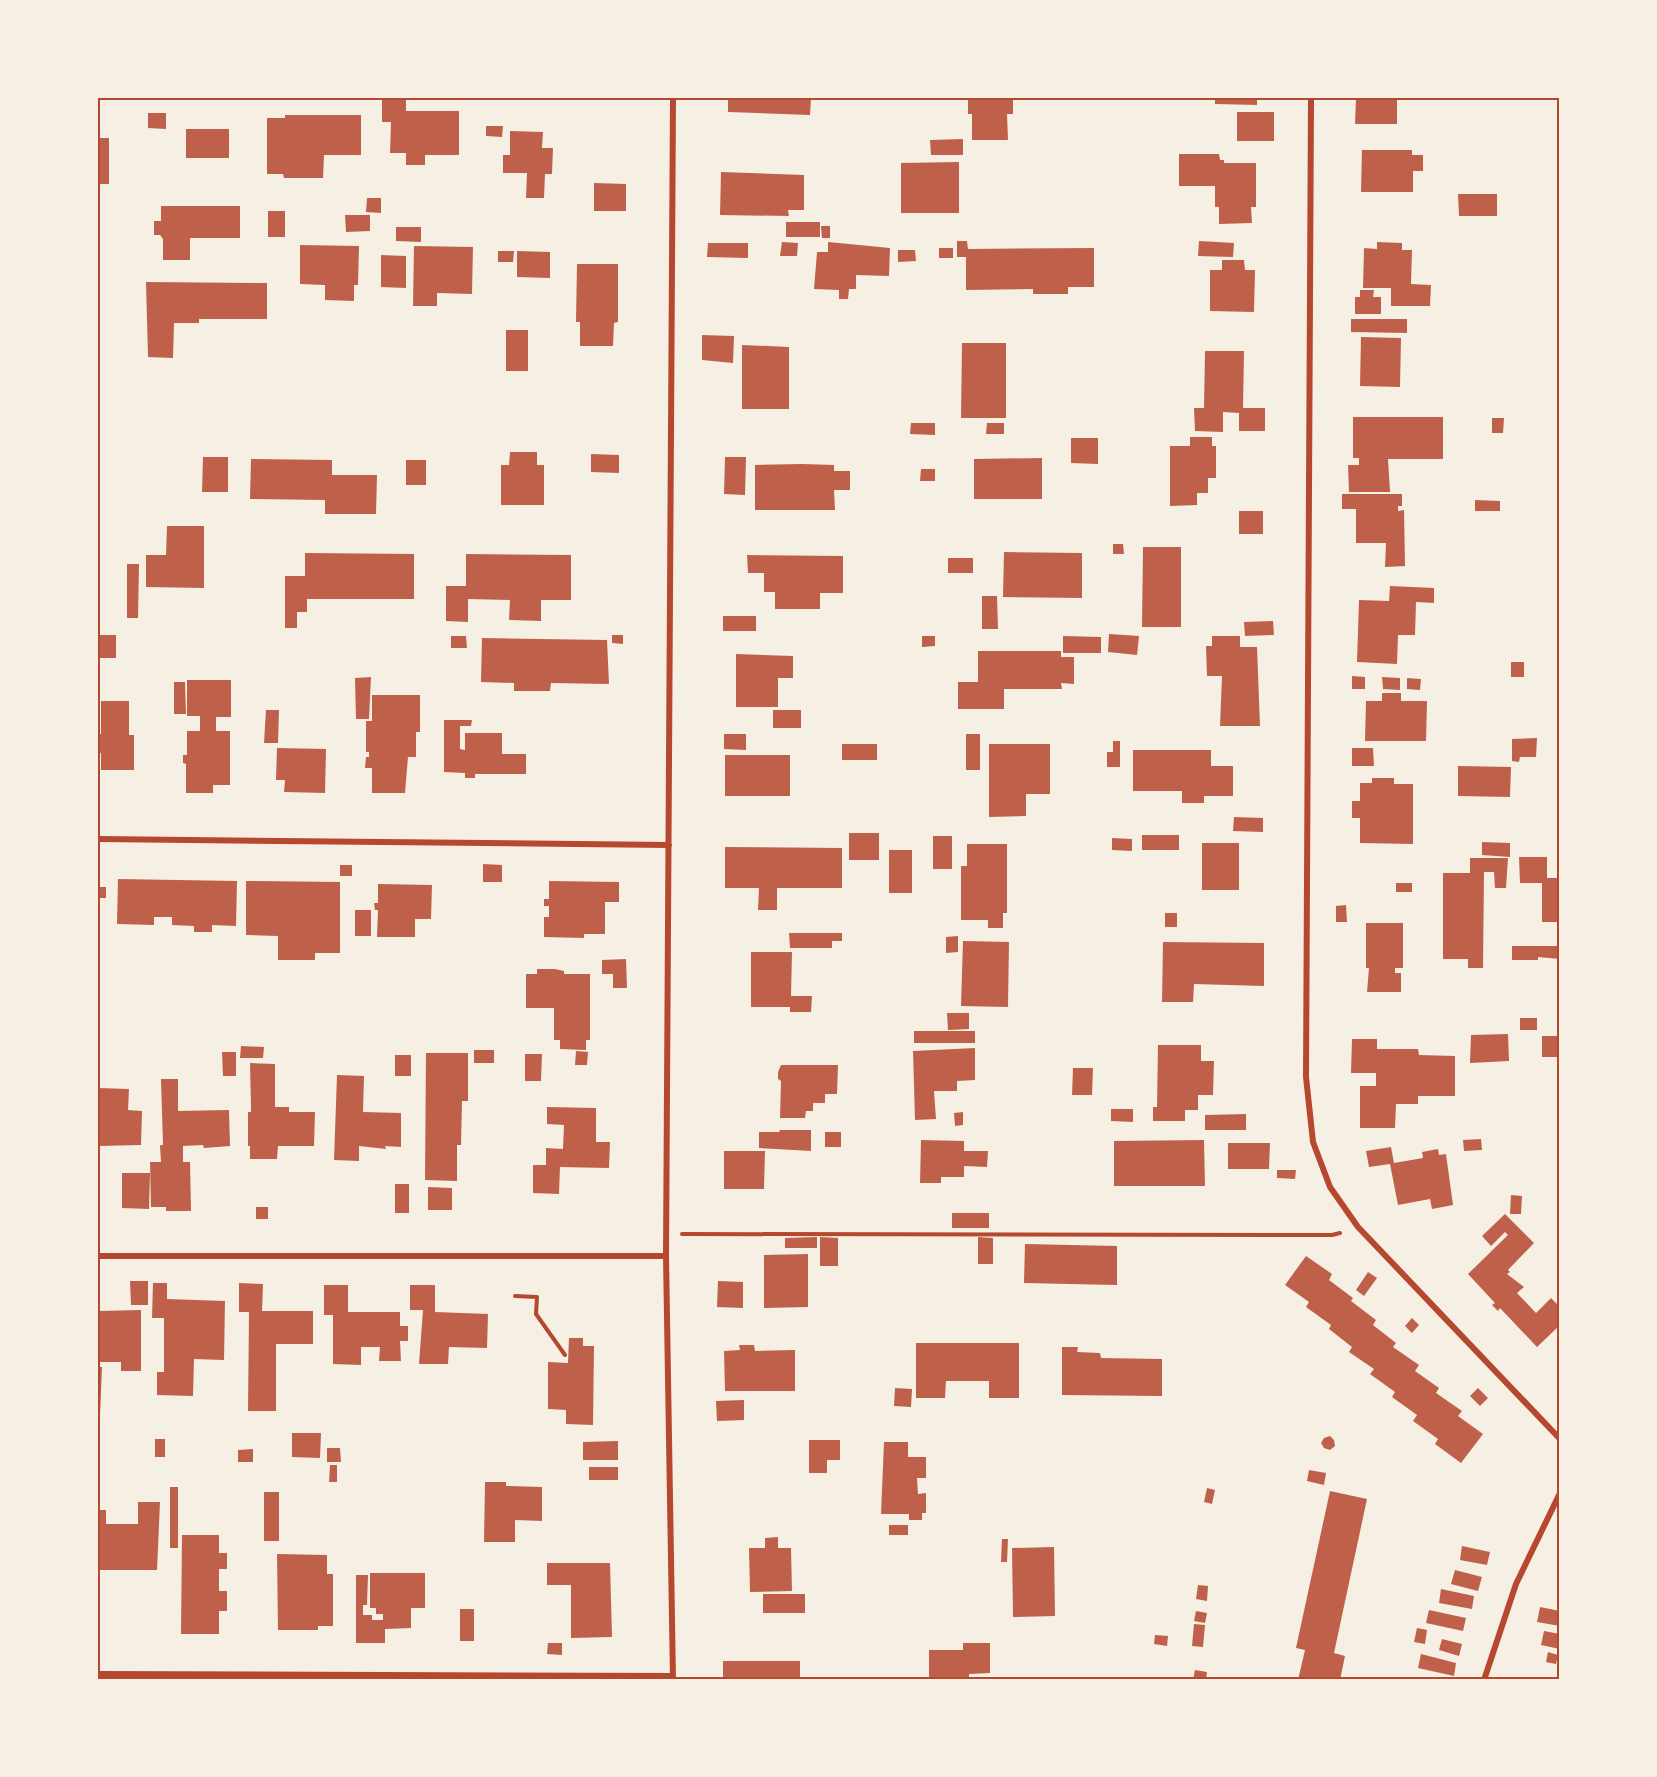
<svg xmlns="http://www.w3.org/2000/svg" width="1657" height="1777" font-family="'Source Sans 3',sans-serif">
  <style>
    .building { fill: #bf614a }
    .lines { fill: none; stroke-linecap: round; stroke-linejoin: round }
    .path { stroke: #b5482f; stroke-width: 4 }
    .minor { stroke: #b5482f; stroke-width: 6 }
    .neatline { fill: none; stroke: #b5482f; stroke-width: 2 }
  </style>
  <rect width="100%" height="100%" fill="#f6efe4"/>
  <path class="building" d="M382 98H406V111H459V155H425V165H406V153H390L391 122H382Z
    M728 98H811L810 115 728 112Z
    M968 98H1013V114H1007L1008 140H972V114H968Z
    M1215 98H1257V105L1215 104Z
    M1356 98H1397V124H1355Z
    M1237 112H1274V141H1237Z
    M148 113H166V129L148 128Z
    M285 115H361V155H324L323 178H284L283 174H267V118H285Z
    M486 126H503L502 137 486 136Z
    M186 129H229V158H186Z
    M510 131 543 132 542 148H553L552 174H545L544 198H526L527 173H503V155H510Z
    M98 138H109V184H98Z
    M963 139V155H931L930 140Z
    M1362 150H1412V155H1423V171H1413V192H1361Z
    M1179 154H1219L1220 160H1224V163H1256V207H1251L1252 223 1219 224V207H1215V186H1179Z
    M959 162V213H901V163Z
    M721 172 804 175V210H788L789 216 720 215Z
    M594 183 626 184V211H594Z
    M1458 194H1497V216H1459Z
    M367 198H381V213L366 212Z
    M161 206H240V238H190V260H163V239L160 235H154V221H161Z
    M268 211H285V237H268Z
    M345 215H370V231L346 232Z
    M786 222H820V237H786Z
    M821 226H830V238H822Z
    M396 227H421V242L396 241Z
    M957 241H967L968 249 1094 248V287H1068V294H1033V289L966 290V257H957Z
    M1199 241 1234 243 1233 257 1198 256Z
    M782 242 798 243 797 256H780Z
    M828 242 890 248 889 276 856 275V289H849L848 299H839V290L814 289 817 252H828Z
    M1377 242 1402 243V250H1412L1411 284 1431 285 1430 306H1391V288H1363L1364 248 1377 249Z
    M708 243H748V258L707 257Z
    M300 245 359 246 358 285H354V301L325 300V285L300 284Z
    M414 246 473 247 472 294 437 293V306H413Z
    M939 248H953V258H939Z
    M898 250H915L916 261 898 262Z
    M498 251H514L513 262H498Z
    M517 251 550 252V278L517 277Z
    M381 255 406 256V288L381 287Z
    M1222 260H1244L1245 270H1255L1254 312 1210 311V270H1222Z
    M577 264H618V322L614 323 613 346H580V322H576Z
    M146 282 267 283V319H199V323H174L173 358 148 357Z
    M1360 290H1374L1373 297H1381V314H1355V297H1360Z
    M1351 319H1407V333L1351 332Z
    M506 330H528V371H506Z
    M702 335 734 336 733 363 702 360Z
    M1361 337 1401 338 1400 387 1360 386Z
    M962 343H1006V418H961Z
    M742 345 789 347V409H742Z
    M1205 351H1244L1243 408H1265V431H1239V413L1223 412V432L1195 431 1194 408H1204Z
    M1353 417H1443V459H1388L1390 492H1349L1348 465H1359V458H1353Z
    M1492 418H1504L1503 433H1492Z
    M911 423H935V435L910 434Z
    M987 423H1004V434H986Z
    M1190 437H1212V446H1216V478H1208V493H1197V505L1170 506V446H1190Z
    M1071 438H1098V464L1071 463Z
    M510 452H537V465H544V505H501V465H509Z
    M591 454 619 455V473L591 472Z
    M203 457H228V492H202Z
    M725 457H746L745 495 724 494Z
    M1042 458V499H974V459Z
    M251 459 332 460V475H377L376 514H325V500L250 499Z
    M406 460H426V485H406Z
    M802 464 834 465V471H850V490H834L835 510H755V465Z
    M921 469H935V481H920Z
    M1342 494H1402V506H1398V511L1404 510 1405 566 1385 567 1386 543H1356V509H1342Z
    M1475 500 1500 501V511H1475Z
    M1239 511H1263V534H1239Z
    M167 526H204V588L146 587V555H166Z
    M1113 544H1123L1124 554H1113Z
    M1143 547H1181V627H1142Z
    M1004 552 1082 553V598L1003 597Z
    M305 553 414 554V599H307V612H297V628H285V576H305Z
    M466 554 571 555V600H541V621L509 620 510 600 468 599V622L446 621V586H466Z
    M747 555 843 556V593H820V609H775V592H764V573H748Z
    M948 558H973V573H948Z
    M127 564H139L138 618H127Z
    M1390 586 1434 588V603L1416 602 1415 635H1398L1397 664 1357 662 1359 600 1389 601Z
    M982 596H997L998 629H982Z
    M723 616H756V631H723Z
    M1273 621 1274 635 1245 636 1244 622Z
    M1109 634 1139 636 1137 655 1108 652Z
    M98 635H116V658H98Z
    M612 635H623V644L612 643Z
    M451 636H466L467 648H451Z
    M922 636H935V646L922 647Z
    M1063 636 1101 637V653H1063Z
    M1212 636H1240V647H1257L1260 726H1220L1222 676H1207L1206 646H1212Z
    M482 638 607 640 609 684 551 683 550 691H514V683L481 682Z
    M978 651H1061V657H1074V684L1061 683 1062 689H1004V709H958V682H978Z
    M736 654 793 656V678H778V707H736Z
    M1511 662H1524V677H1511Z
    M1352 676 1365 677V689H1352Z
    M371 677 369 719H356L355 678Z
    M1382 677 1400 678V690L1383 689Z
    M1407 678 1421 679 1420 690 1407 689Z
    M187 680H231V717H216V731H230V785H213V793H186V764L183 763V755H187V731H200V716H187Z
    M174 682H185L186 714H174Z
    M1382 693H1401V701H1427L1426 741H1365L1366 701H1382Z
    M372 695H420V732H416V757H408L405 793H372V768H365L366 757H369V752H366V721H372Z
    M101 701H129V735H134V770H101V753H98L99 734H101Z
    M266 710H279L278 743H264Z
    M773 710H801V728H773Z
    M444 720H472L471 726H460V749L465 750V733H502V754H526V774H475V778H465V773L444 772Z
    M724 734H746V750L724 749Z
    M966 734H980V770H966Z
    M1537 738 1536 757H1520L1519 762 1512 761V739Z
    M1113 741H1120V767H1107V752H1113Z
    M842 744H877V760H842Z
    M989 744H1050V794H1026V816L989 817Z
    M277 748 326 749 325 793 284 792 285 780H276Z
    M1352 748H1373L1374 766H1352Z
    M1133 750H1211V766H1233V796H1204V803H1182V791H1133Z
    M725 755H790V796H725Z
    M1458 766 1511 767 1510 797 1458 796Z
    M1372 778H1394V784H1413V844L1360 843V818H1352V801H1360V783H1372Z
    M1234 817 1263 818V832L1233 831Z
    M849 833H879V860H849Z
    M1142 835H1179V850H1142Z
    M933 836H952V869H933Z
    M1112 838 1132 839V851L1112 850Z
    M1482 842 1510 843V857L1482 855Z
    M1202 843H1239V890H1202Z
    M967 844H1007V913H1003V928H988V920H961V866H967Z
    M725 847 842 848V888H777V910H758L759 888H725Z
    M889 850H912V893H889Z
    M1519 857H1547V878H1560V922H1542V883H1520Z
    M1470 858H1508L1506 888H1495L1494 872H1484L1483 968H1468V959H1443V873H1470Z
    M483 864 502 865V882H483Z
    M340 865H352V876H340Z
    M118 879 237 881 236 926 212 925V932H194V926L172 925V917H154V925L117 924Z
    M246 881 340 882V953H315V960H278V936L246 935Z
    M549 881 619 882V902H605V934H584V938L544 937V917H549V906H544V899H549Z
    M1396 883H1412V892H1396Z
    M378 884 432 885 431 919H415V937H377L378 910H375L374 903H378Z
    M98 887H106V898H98Z
    M1346 905 1347 922H1336V906Z
    M355 910H371V936H355Z
    M1165 913H1177V927H1165Z
    M1366 923H1403V968H1395V973H1401V992H1367L1369 968H1366Z
    M789 933H842V941H832V948H790Z
    M958 936V952L946 953V937Z
    M963 941 1009 942 1008 1007 961 1006Z
    M1163 942 1264 943V986L1194 984 1193 1002H1162Z
    M1512 946H1560V959L1538 957V960H1512Z
    M751 952H792L791 996H812L811 1012H790V1007H751Z
    M626 959 627 988H613V974H602V960Z
    M537 969H555L564 971V974H590V1040H586V1050L560 1049V1040H554V1008H526V974H537Z
    M947 1013H969V1029L948 1030Z
    M1520 1018H1537V1030H1520Z
    M914 1031H975V1043H914Z
    M1508 1034 1509 1061 1470 1063 1471 1035Z
    M1542 1036H1560V1057H1542Z
    M1352 1039H1377V1049H1418L1419 1055 1455 1056V1096H1418V1104H1396L1395 1128H1360V1086H1376V1073H1351Z
    M1158 1045H1201V1061H1214L1213 1095H1198V1110H1185V1121H1153V1107H1157Z
    M241 1046 264 1047 263 1058H240Z
    M975 1048V1080L957 1081V1091H934L936 1119 915 1120 913 1051Z
    M474 1050H494V1063H474Z
    M576 1051 588 1052 587 1065H575Z
    M222 1052H236V1076H223Z
    M426 1053H468V1101H462L461 1145H457V1181L425 1180Z
    M525 1054H542L541 1081H525Z
    M395 1055H411V1076H395Z
    M250 1063 275 1064V1107H289V1112H315L314 1146H278L277 1159H250V1146H248V1112H251V1107Z
    M781 1065H838L837 1094H825V1103H813V1111H806L805 1118H780L781 1081 778 1079V1072Z
    M1073 1068H1093L1092 1095H1072Z
    M337 1075 364 1076 363 1112 401 1113V1147L385 1146 386 1149 359 1146V1161L334 1160Z
    M161 1079H178V1111L229 1110 230 1146 204 1148 203 1145 183 1146V1162H190L191 1211H166V1207H151L150 1162H161L160 1145H163Z
    M98 1088 129 1089 128 1110 142 1111 141 1145 98 1146Z
    M547 1107 596 1108V1142H610L609 1168 560 1167 559 1194 533 1193V1165H546V1148L563 1149 564 1125 547 1124Z
    M1111 1109H1133V1122L1111 1121Z
    M963 1112V1125L955 1126 954 1113Z
    M1246 1114V1130H1205V1115Z
    M780 1130H811V1151L759 1148V1132H779Z
    M825 1132H841V1147H825Z
    M1481 1139 1482 1150 1464 1151 1463 1140Z
    M921 1140 964 1141V1151H988L987 1167 964 1166V1177H941V1183H920Z
    M1204 1140 1205 1186H1114V1141Z
    M1228 1143H1270L1269 1169H1228Z
    M1391 1147 1394 1163 1423 1158 1422 1152 1438 1149 1439 1155 1446 1154 1453 1205 1432 1209 1430 1199 1398 1205 1390 1164 1369 1167 1366 1151Z
    M724 1151H765L764 1189H724Z
    M1277 1170H1296L1295 1179 1277 1178Z
    M122 1173H150L149 1209 122 1208Z
    M395 1184H409V1213H395Z
    M428 1187 452 1188V1210H428Z
    M1511 1195 1522 1196 1521 1214H1510Z
    M256 1207H268V1219H256Z
    M952 1213H989V1228H952Z
    M1505 1214 1534 1243 1508 1270 1510 1272 1507 1274 1524 1287 1517 1293 1536 1313 1551 1298 1560 1307V1325L1537 1347 1500 1308 1498 1311 1492 1305 1495 1303 1468 1274 1508 1235 1505 1232 1491 1246 1482 1236Z
    M817 1237V1248H785V1238Z
    M820 1237 838 1238V1266H820Z
    M978 1237 993 1238V1264H978Z
    M1025 1244 1117 1246V1285L1024 1283Z
    M808 1254V1307L764 1308V1255Z
    M1306 1256 1332 1274 1329 1280 1353 1298 1351 1301 1376 1320 1373 1325 1396 1343 1393 1347 1419 1365 1415 1371 1439 1388 1436 1393 1462 1411 1458 1416 1483 1434 1461 1463 1435 1444 1438 1439 1413 1421 1417 1415 1392 1397 1395 1392 1370 1374 1374 1369 1349 1352 1352 1347 1329 1329 1331 1325 1306 1307 1309 1302 1285 1285Z
    M1368 1272 1377 1278 1364 1296 1356 1290Z
    M130 1281H148V1305H131Z
    M718 1281 743 1282V1308L717 1307Z
    M153 1283H167V1299L225 1301 224 1360 194 1359 193 1396 157 1395V1372H164V1318H152Z
    M239 1283 263 1284 262 1311H313V1344H276V1411H248L249 1312H239Z
    M324 1285H348V1312H400V1326H408V1341H400L401 1361H379L380 1347H361V1365L333 1364V1315H324Z
    M410 1285H435V1312L488 1314 487 1348 449 1347 448 1364H419L423 1310H410Z
    M141 1310V1371H121V1362H98V1311Z
    M1412 1318 1419 1325 1412 1333 1405 1326Z
    M569 1338H583V1346H594L593 1425 566 1424V1410L548 1409V1362L568 1363Z
    M916 1343H1019V1398H989V1381H946L945 1398H916Z
    M739 1345H754L755 1351 795 1350V1391H725L724 1351 740 1350Z
    M1062 1347H1078L1077 1352 1100 1353 1101 1358 1162 1359V1396L1062 1395Z
    M98 1367H102L100 1415H98Z
    M895 1388 912 1389 911 1407 894 1406Z
    M1478 1388 1488 1398 1480 1406 1470 1396Z
    M744 1400V1420L717 1421 716 1401Z
    M292 1433H321L320 1458 292 1457Z
    M1330 1436 1334 1440 1335 1446 1330 1450 1324 1448 1321 1443 1324 1438Z
    M155 1439H165V1457H155Z
    M809 1440H840V1460H827V1473H809Z
    M618 1441V1460H583V1442Z
    M884 1442H908V1457H926V1478H917L918 1494 926 1493V1513H922V1520H909V1514H881Z
    M327 1448H340L341 1462H327Z
    M253 1449V1462H238V1450Z
    M330 1465H337V1482H329Z
    M589 1467H618V1480H589Z
    M1309 1470 1326 1473 1324 1485 1307 1481Z
    M485 1482H506V1486L542 1487V1521L515 1520V1542H484Z
    M170 1487H178V1548H170Z
    M1207 1488 1215 1490 1212 1504 1204 1502Z
    M1330 1491 1367 1499 1334 1653 1345 1656 1340 1680H1298L1305 1650 1296 1648Z
    M264 1492H279V1541H264Z
    M138 1502H160L157 1570H98V1510H106V1524H138Z
    M889 1525H908V1535H889Z
    M182 1535H219V1553H227V1569H219V1591H227V1611H219V1634H181Z
    M778 1537V1548H791L792 1591 750 1592 749 1548H765V1538Z
    M1002 1539H1008L1007 1562H1001Z
    M1462 1546 1490 1552 1487 1565 1460 1560Z
    M1054 1547 1055 1616 1013 1617 1012 1548Z
    M277 1554 327 1555V1574H333V1626H318V1630H278Z
    M547 1563H610L612 1637 571 1638V1585H547Z
    M1455 1570 1482 1577 1478 1591 1451 1584Z
    M370 1573H425V1608H411V1628L385 1629V1643H356V1575H368L367 1605H363V1615H372V1620H383V1614H376V1608H370Z
    M1198 1585 1208 1586 1207 1601 1196 1599Z
    M1441 1589 1474 1596 1472 1609 1439 1603Z
    M763 1594H805V1613H763Z
    M1540 1607 1560 1611V1626L1537 1622Z
    M460 1609H474V1641H460Z
    M1429 1610 1466 1618 1463 1631 1426 1623Z
    M1196 1611 1207 1613 1205 1623 1194 1621Z
    M1194 1624 1205 1625 1203 1647 1192 1646Z
    M1417 1628 1427 1630 1425 1644 1414 1642Z
    M1544 1631 1560 1634V1649L1541 1645Z
    M1155 1635 1168 1636 1167 1646 1154 1644Z
    M1442 1639 1462 1644 1459 1656 1439 1650Z
    M548 1643H562V1655L547 1654Z
    M963 1643H990V1673L969 1674V1680H929V1650H963Z
    M1548 1652 1558 1655 1556 1664 1546 1662Z
    M1421 1654 1456 1663 1454 1676 1418 1668Z
    M723 1661H800V1680H723Z
    M1195 1670 1207 1672 1206 1680H1193Z"/>
  <g class="lines">
    <path class="path" d="M682 1234 1332 1235 1340 1233
      M515 1296 537 1297 536 1314 565 1355"/>
    <path class="minor" d="M673 98 666 1256 673 1680
      M1311 98 1306 1077 1313 1142 1330 1187 1358 1227 1560 1439
      M98 839 669 845
      M98 1256H666
      M98 1674 673 1676
      M1484 1680 1516 1584 1560 1493"/>
  </g>
  <rect width="1657" height="1777" fill="none" stroke="#f6efe4" stroke-width="198"/>
  <rect x="99" y="99" width="1459" height="1579" class="neatline"/>
</svg>
